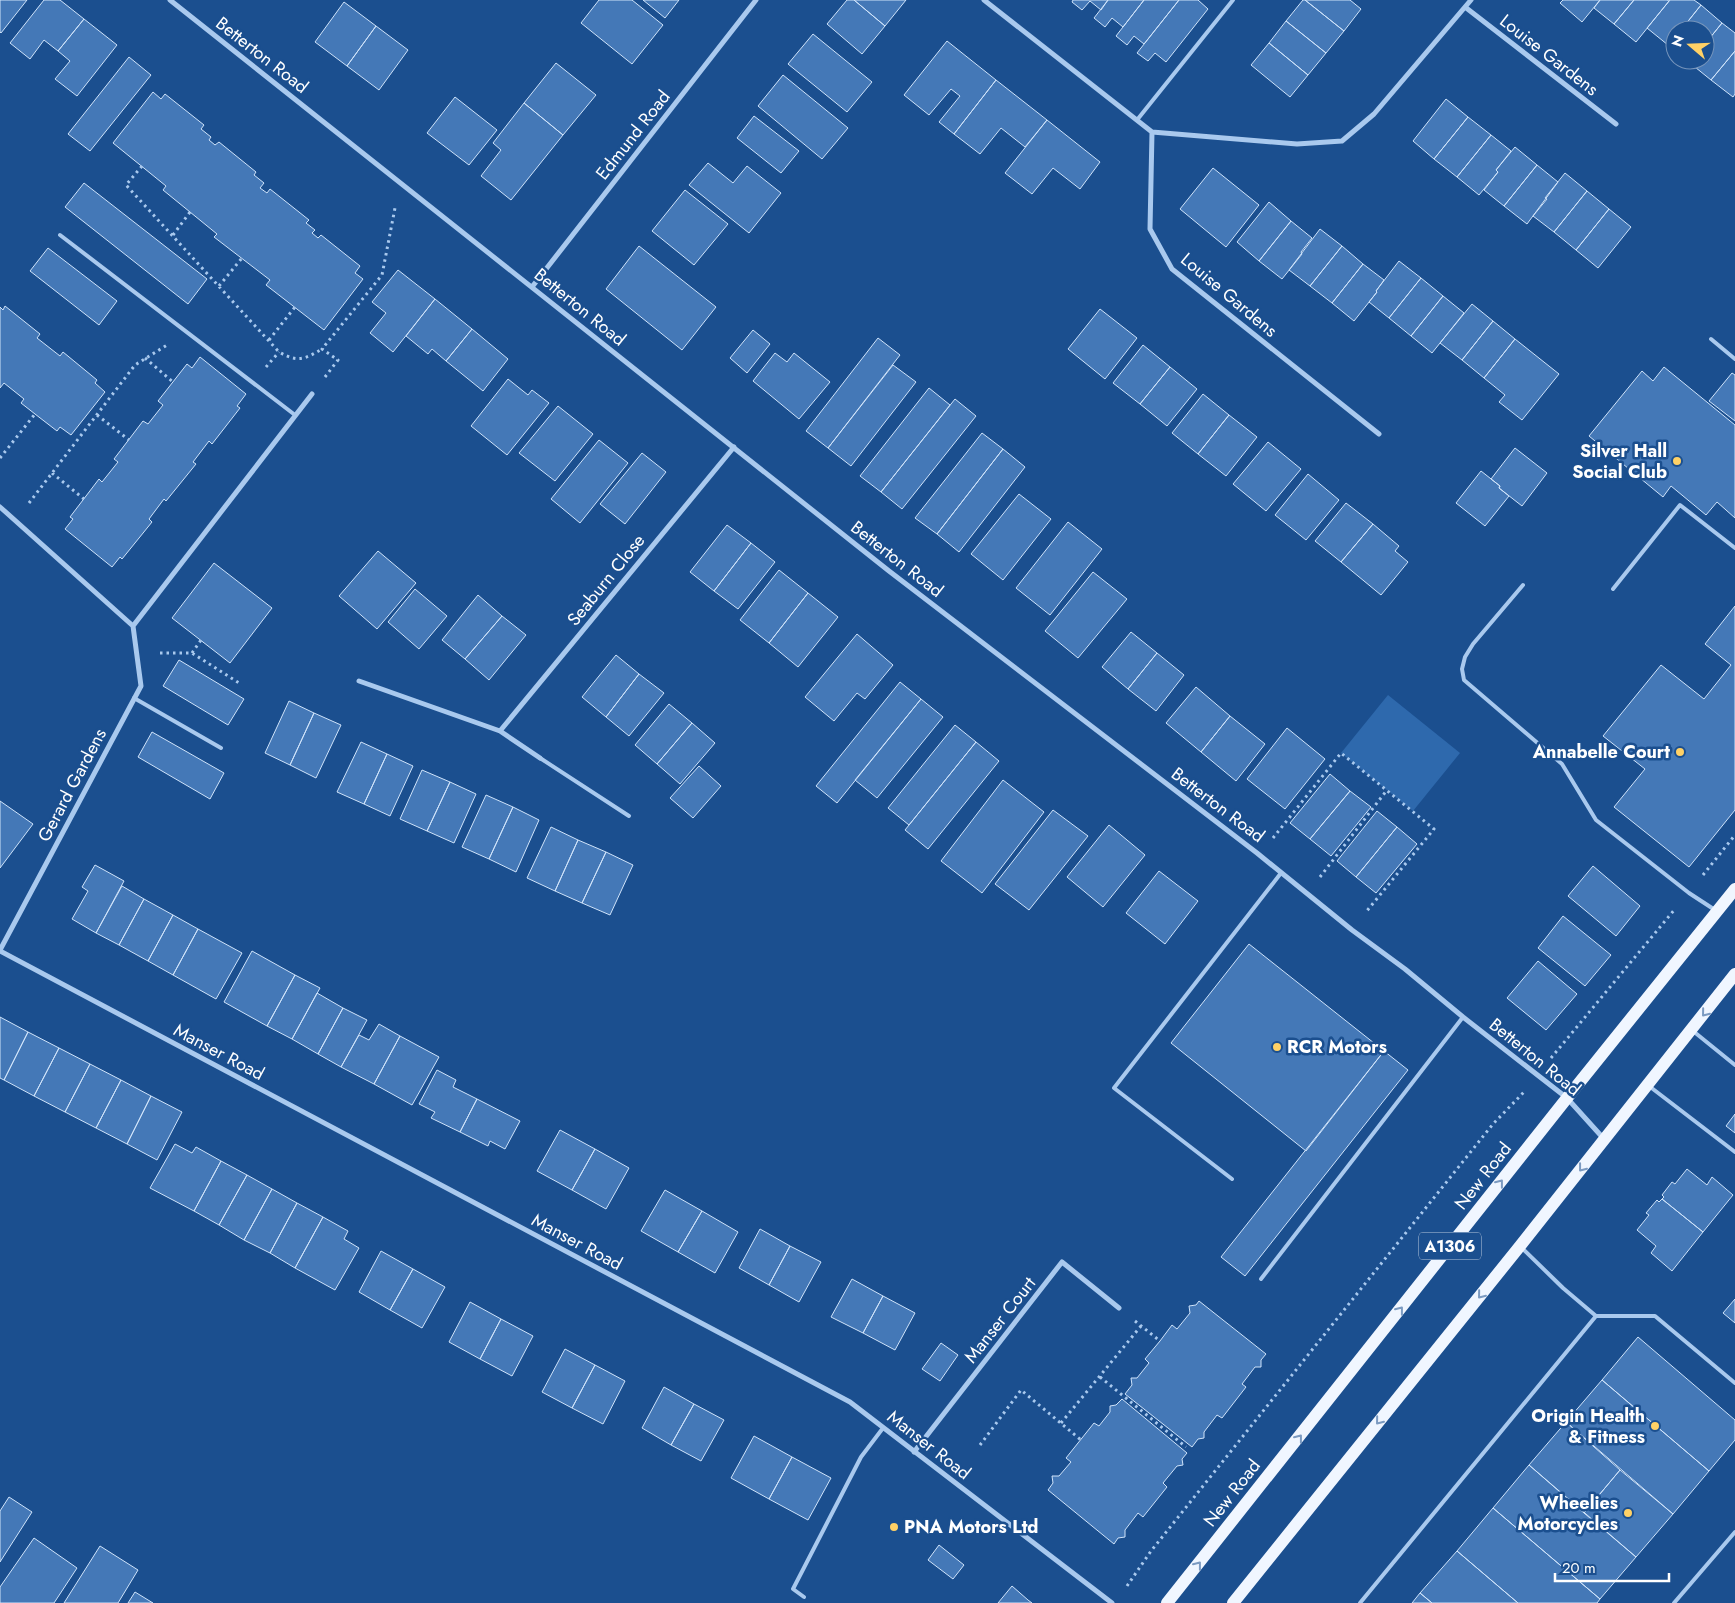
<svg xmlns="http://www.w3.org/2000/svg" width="1735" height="1603" font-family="Jost,sans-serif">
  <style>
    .grass { fill: #2e69ad }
    .building { fill: #4478b7; stroke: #cfe3fa }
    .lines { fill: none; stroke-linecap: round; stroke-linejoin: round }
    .path { stroke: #a9c9ee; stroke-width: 3; stroke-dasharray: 2.5 4; stroke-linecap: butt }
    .service { stroke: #a9c9ee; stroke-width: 4 }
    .minor { stroke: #a9c9ee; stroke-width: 5 }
    .primary { stroke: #f0f6ff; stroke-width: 12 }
    .oneway { stroke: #7b9ac1 }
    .poi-dot { fill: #ffd166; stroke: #1b4f8f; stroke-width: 2 }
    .labels { text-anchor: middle; stroke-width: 5; stroke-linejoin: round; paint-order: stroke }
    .shield { fill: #1b4f8f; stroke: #bbcadd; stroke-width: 1 }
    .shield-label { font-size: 16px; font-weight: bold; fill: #fff }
    .street-label { font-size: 18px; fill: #fff; stroke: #1b4f8f }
    .poi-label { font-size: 18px; font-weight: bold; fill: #fff; stroke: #1b4f8f; text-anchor: end }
  </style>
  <rect width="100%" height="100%" fill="#1b4f8f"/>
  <path class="grass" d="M1388 695 1460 753 1413 811 1341 753Z"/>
  <path class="building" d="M0 0H27L1 33 0 32Z
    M44 0H60L84 19 58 51 44 40 30 59 10 43Z
    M599 0H632L663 25 632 64 581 23Z
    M643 0H679L665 18Z
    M847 0H854L885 26 862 54 827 24Z
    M854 0H906L885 26Z
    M1073 0H1108L1101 10 1090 1 1082 10 1072 2Z
    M1108 0H1144L1123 27 1112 18 1105 27 1094 18Z
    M1144 0H1179L1144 44 1134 36 1127 45 1116 36Z
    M1179 0H1198L1208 9 1166 62 1155 53 1148 61 1137 53Z
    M1303 0H1305L1344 31 1326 53 1286 21Z
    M1305 0H1350L1361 9 1344 31Z
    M1563 0H1600L1582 22 1560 3Z
    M1600 0H1634L1614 24 1594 8Z
    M1634 0H1667L1669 1 1636 42 1614 24Z
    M1670 0H1694L1701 5 1681 30H1675V37L1668 45 1647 28Z
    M344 2 376 26 347 66 315 42Z
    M1701 5 1722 23 1705 44V30H1681Z
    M84 19 117 45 77 96 55 79 70 61 58 51Z
    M1286 21 1326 53 1308 75 1269 43Z
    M1722 23 1735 33V51L1711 80 1690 63 1692 60H1705V44Z
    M376 26 408 50 379 90 347 66Z
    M813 34 872 82 847 112 788 64Z
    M947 41 996 80 954 134 939 122 960 96 951 89 929 115 904 95Z
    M1269 43 1308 75 1290 97 1251 65Z
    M1735 51V94L1733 97 1711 80Z
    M129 57 151 75 90 151 68 134Z
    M556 63 596 95 563 135 524 103Z
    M783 75 848 128 822 159 758 106Z
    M996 80 1047 120 1025 147 1001 128 980 154 954 134Z
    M153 92 161 99 165 94 204 125 201 129 211 137 209 140 215 145 219 142 256 172 254 175 264 183 260 188 267 193 270 189 309 220 306 223 315 230 312 233 318 238 321 235 360 266 355 273 363 279 324 330 266 285 270 280 214 237 217 234 163 190 166 186 113 143Z
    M455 97 497 130 469 165 427 133Z
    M1446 99 1468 117 1434 159 1413 141Z
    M524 103 563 135 511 200 481 176 501 150 493 143Z
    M754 116 799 151 781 173 737 138Z
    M1468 117 1491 135 1457 177 1434 159Z
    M1047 120 1100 162 1080 189 1053 168 1032 194 1005 173Z
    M1491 135 1511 151 1496 170 1498 172 1479 195 1457 177Z
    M1515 147 1537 165 1504 206 1484 190 1498 172 1496 170Z
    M708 163 733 183 747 166 781 193 749 233 689 185Z
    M1537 165 1558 182 1527 224 1504 206Z
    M1213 168 1259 205 1226 247 1180 209Z
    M1565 173 1587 191 1554 232 1533 216 1547 199 1545 198Z
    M84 183 207 279 188 304 65 207Z
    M685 190 728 224 694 265 652 231Z
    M1587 191 1609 209 1576 250 1554 232Z
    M1269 202 1291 221 1259 261 1237 242Z
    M1609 209 1631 227 1598 268 1576 250Z
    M1291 221 1312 238 1301 252 1302 254 1282 279 1259 261Z
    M1320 229 1342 246 1310 286 1289 270Z
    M639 246 716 307 682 350 606 289Z
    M1342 246 1363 264 1332 303 1310 286Z
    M48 248 117 301 99 325 30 271Z
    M1399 261 1421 278 1389 318 1369 302 1377 292 1376 291Z
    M1363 264 1384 280 1376 291 1377 292 1354 321 1332 303Z
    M398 270 435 299 393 352 370 333 386 313 372 302Z
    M1421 278 1443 296 1411 336 1389 318Z
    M1443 296 1464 313 1432 353 1411 336Z
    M435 299 472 329 446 361 432 349 428 354 406 336Z
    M1472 304 1493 321 1462 360 1440 343Z
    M5 306 40 334 37 338 60 356 63 352 97 380 95 383 105 392 71 435 60 427 57 431 35 414 21 403 24 399 4 383 0 388V307L3 310Z
    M1100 309 1137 338 1105 379 1068 349Z
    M1493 321 1515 339 1484 378 1462 360Z
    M472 329 508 359 483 391 446 361Z
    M753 330 770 344 747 373 730 358Z
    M878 338 900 355 828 448 806 431Z
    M1515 339 1559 374 1522 420 1499 402 1505 395 1484 378Z
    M1143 345 1170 367 1140 404 1113 383Z
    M775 353 787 362 794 353 830 382 799 419 753 381Z
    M200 357 246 394 237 406 240 408 212 444 209 441 193 462 196 464 166 501 164 499 149 519 152 522 122 559 120 557 112 567 65 529 73 519 70 517 99 479 102 482 118 462 114 459 143 421 148 424 163 405 158 401 187 364 192 368Z
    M893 365 916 382 851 466 828 448Z
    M1170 367 1197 389 1167 426 1140 404Z
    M1664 367 1735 425V518L1717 502 1706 515 1671 486 1663 497 1589 436 1642 371 1653 381Z
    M1732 373 1735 375V421L1709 401Z
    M508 379 528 395 532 390 549 403 507 455 471 426Z
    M929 388 950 405 881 492 860 476Z
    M1203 394 1229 415 1198 454 1172 433Z
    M955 399 976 416 902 509 881 492Z
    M558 406 593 434 555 481 519 453Z
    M1229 415 1257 437 1226 476 1198 454Z
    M982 433 1003 449 937 534 915 518Z
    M599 440 628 463 580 523 551 499Z
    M1268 442 1301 469 1266 511 1233 484Z
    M1515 448 1547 473 1522 506 1499 488 1500 486 1491 479Z
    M1003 449 1025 467 959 552 937 534Z
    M642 453 666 472 625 524 600 504Z
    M1481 471 1500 486 1499 488 1509 496 1485 526 1456 503Z
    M1308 474 1339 500 1306 540 1275 515Z
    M1019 494 1051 519 1003 580 971 554Z
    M1346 503 1373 524 1341 562 1315 541Z
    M1068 522 1102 549 1050 615 1016 588Z
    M1373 524 1399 546 1395 551 1408 562 1381 595 1341 562Z
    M727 525 751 543 714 591 690 572Z
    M751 543 775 562 738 609 714 591Z
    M378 551 416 583 377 629 339 596Z
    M214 563 272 608 230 663 172 618Z
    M779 570 808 593 769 643 740 620Z
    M1093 572 1127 599 1078 658 1045 631Z
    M415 589 447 616 419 649 388 622Z
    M808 593 838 617 798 667 769 643Z
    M478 595 502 616 465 659 442 640Z
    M1735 606V810L1689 867 1614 807 1645 769 1603 736 1661 665 1704 699 1731 665 1705 644Z
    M502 616 526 635 489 680 465 659Z
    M1131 632 1157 653 1128 689 1102 667Z
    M857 634 893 665 865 699 857 693 834 721 805 697Z
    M1157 653 1184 675 1156 711 1128 689Z
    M616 655 639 674 606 717 582 697Z
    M179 660 244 699 228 725 163 686Z
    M639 674 664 693 629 736 606 717Z
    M900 682 921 699 837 803 816 786Z
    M1196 687 1230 716 1201 752 1166 723Z
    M921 699 943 717 877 798 855 780Z
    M289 701 314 713 290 765 265 753Z
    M669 704 692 723 657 764 635 745Z
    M314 713 341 725 316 778 290 765Z
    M1230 716 1265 744 1236 781 1201 752Z
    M692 723 715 743 680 784 657 764Z
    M955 725 976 742 909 825 888 808Z
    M1287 728 1325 759 1285 809 1247 779Z
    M152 732 224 773 210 799 138 757Z
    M361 742 387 754 364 804 337 792Z
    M976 742 999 761 928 849 905 830Z
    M387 754 413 766 390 816 364 804Z
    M699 766 721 786 693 818 670 798Z
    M422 770 450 782 427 831 400 819Z
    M1330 774 1350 791 1310 839 1290 823Z
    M1003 780 1044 812 982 893 941 861Z
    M450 782 476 794 454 843 427 831Z
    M1350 791 1371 807 1331 856 1310 839Z
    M486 795 513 807 489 859 462 847Z
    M0 801 33 824 0 868Z
    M513 807 539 820 516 872 489 859Z
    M1053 810 1088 836 1029 910 995 884Z
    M1377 811 1397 827 1356 877 1337 861Z
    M1109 825 1145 855 1103 907 1067 877Z
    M551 827 578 840 555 891 527 878Z
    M1397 827 1417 844 1376 893 1356 877Z
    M578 840 606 852 582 903 555 891Z
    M606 852 633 865 610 915 582 903Z
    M95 865 124 881 96 933 72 919 88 891 82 887Z
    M1593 866 1640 906 1616 936 1568 896Z
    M1159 871 1198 901 1165 944 1126 913Z
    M122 886 144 899 119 945 96 933Z
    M144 899 173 915 148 961 119 945Z
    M173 915 198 929 173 975 148 961Z
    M1563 916 1611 955 1585 986 1538 948Z
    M198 929 242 953 216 999 173 975Z
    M1249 944 1384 1051 1306 1151 1171 1043Z
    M252 951 295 975 267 1026 224 1002Z
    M1538 961 1577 994 1546 1030 1507 998Z
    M295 975 320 988 292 1039 267 1026Z
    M317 993 343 1008 318 1054 292 1039Z
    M343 1008 367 1020 341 1067 318 1054Z
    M0 1017 28 1032 4 1080 0 1078Z
    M379 1024 400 1036 374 1084 341 1067 359 1035 369 1040Z
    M28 1032 59 1048 34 1096 4 1080Z
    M400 1036 439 1057 412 1105 374 1084Z
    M59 1048 90 1064 65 1112 34 1096Z
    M1384 1051 1408 1070 1245 1276 1221 1257Z
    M90 1064 121 1080 96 1128 65 1112Z
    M437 1070 456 1080 453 1087 477 1099 460 1132 431 1118 435 1112 419 1104Z
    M121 1080 151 1096 127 1144 96 1128Z
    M151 1096 182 1112 157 1160 127 1144Z
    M477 1099 520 1121 505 1149 490 1141 488 1146 460 1132Z
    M1735 1114V1133L1726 1126Z
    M560 1130 595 1149 572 1190 537 1171Z
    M175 1144 192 1153 196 1147 221 1161 194 1211 150 1188Z
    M595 1149 629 1168 606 1209 572 1190Z
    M221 1161 247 1175 219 1225 194 1211Z
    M1687 1169 1707 1185 1712 1177 1733 1195 1703 1232 1662 1199 1664 1197 1662 1195 1672 1182 1675 1184Z
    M247 1175 272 1189 244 1240 219 1225Z
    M272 1189 297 1203 270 1253 244 1240Z
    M665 1190 702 1211 678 1252 641 1231Z
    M1662 1199 1703 1232 1672 1271 1651 1253 1656 1246 1637 1230 1649 1215 1646 1213 1657 1200 1659 1202Z
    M297 1203 323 1217 295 1268 270 1253Z
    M702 1211 738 1232 715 1273 678 1252Z
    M323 1217 348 1231 344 1239 359 1248 335 1290 295 1268Z
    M760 1229 790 1246 769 1285 739 1268Z
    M790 1246 821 1262 799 1302 769 1285Z
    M381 1251 413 1269 390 1310 359 1292Z
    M413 1269 445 1287 422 1328 390 1310Z
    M852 1279 883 1296 863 1333 831 1317Z
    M883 1296 915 1313 895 1350 863 1333Z
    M1735 1299V1323L1723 1313Z
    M1199 1301 1266 1354 1261 1360V1367H1255L1242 1384 1246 1387 1222 1418 1217 1415 1204 1432V1438L1198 1439 1192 1447 1125 1394 1132 1385 1131 1378H1137L1149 1363 1145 1359 1160 1341 1172 1325 1177 1329 1190 1313 1189 1306 1196 1305Z
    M470 1302 501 1319 480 1359 449 1342Z
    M501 1319 533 1336 512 1376 480 1359Z
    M1638 1337 1735 1420V1440L1709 1471 1602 1380Z
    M941 1343 958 1355 940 1381 922 1369Z
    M565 1349 595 1365 572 1408 542 1392Z
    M595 1365 625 1381 603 1424 572 1408Z
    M1602 1380 1709 1471 1673 1514 1566 1422Z
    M664 1387 694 1404 671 1445 642 1428Z
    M1122 1399 1187 1453 1182 1459 1183 1465 1177 1466 1163 1483 1167 1487 1143 1517 1138 1513 1125 1530V1537L1118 1538 1114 1544 1048 1490 1053 1483 1052 1476H1059L1071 1462 1066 1458 1094 1423 1099 1426 1110 1412V1406L1116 1405Z
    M694 1404 724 1420 701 1461 671 1445Z
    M1566 1422 1620 1470 1584 1513 1529 1465Z
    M754 1436 792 1457 769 1499 731 1478Z
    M792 1457 831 1478 808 1520 769 1499Z
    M1529 1465 1636 1557 1600 1599 1493 1508Z
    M1620 1470 1673 1514 1636 1557 1584 1513Z
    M9 1497 32 1512 0 1562V1511Z
    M1493 1508 1600 1599 1597 1603H1518L1457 1551Z
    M34 1538 77 1568 54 1603H0V1587Z
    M939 1545 964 1565 953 1579 928 1560Z
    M100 1546 138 1570 118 1603H64Z
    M1457 1551 1518 1603H1432L1420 1593Z
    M1012 1586 1028 1600 1032 1603H998Z
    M135 1592 153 1603H128Z
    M1420 1593 1432 1603H1412Z"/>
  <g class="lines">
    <path class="path" d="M142 166 126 185 279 352C298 363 305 359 322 349
      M173 235 190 212
      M219 286 242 258
      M269 340 295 307
      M145 358 173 382
      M266 367 279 352
      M325 377 338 360 322 349 382 275 395 208
      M97 415 129 440
      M0 458 35 414
      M52 473 84 499
      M29 503 135 365 167 345
      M160 653H192L239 683
      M192 653 201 640
      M1273 838 1341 753 1434 829 1366 912
      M1703 875 1735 835
      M1320 877 1387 790
      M1551 1058 1675 909
      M1135 1321 1160 1341
      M1100 1377 1186 1447
      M1061 1423 1141 1326
      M980 1445 1021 1390 1081 1440
      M1127 1586 1151 1551 1493 1124 1524 1092"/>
    <path class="service" d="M1137 120 1233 0
      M60 235 295 415
      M1711 339 1735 359
      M1523 585 1473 644 1465 657 1462 669 1464 680 1562 764 1596 820 1689 893 1715 910
      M1613 589 1680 505 1735 548
      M134 698 221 748
      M540 758 629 816
      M1693 1031 1735 1065
      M1649 1086 1735 1152
      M1232 1179 1114 1088 1281 873
      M1261 1279 1463 1017
      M1596 1316H1655L1735 1383
      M804 1597 793 1589 861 1457 883 1428
      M1360 1603 1596 1316 1563 1288 1522 1248
      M1674 1603 1735 1532"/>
    <path class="minor" d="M170 0 889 571 1257 853 1352 930 1405 969 1463 1017 1567 1098 1604 1139
      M984 0 1152 132 1297 144 1342 141 1374 114 1471 0
      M1465 7 1616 124
      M1152 132 1150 229 1172 269 1379 434
      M532 287 756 0
      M0 507 133 626 141 686 0 950
      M133 626 312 394
      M359 681 500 731 734 447
      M500 731 540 758
      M0 951 850 1402 1112 1603
      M914 1452 1062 1262 1119 1308"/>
    <path class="primary" d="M1167 1603 1567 1098 1735 889
      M1233 1603 1520 1246 1735 974"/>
  </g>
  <defs><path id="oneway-chevron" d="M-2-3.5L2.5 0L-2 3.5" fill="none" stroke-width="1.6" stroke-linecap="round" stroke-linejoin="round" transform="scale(1.25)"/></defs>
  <g class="oneway">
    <use href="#oneway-chevron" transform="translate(1705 1013) rotate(129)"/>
    <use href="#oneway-chevron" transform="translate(1582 1168) rotate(128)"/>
    <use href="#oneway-chevron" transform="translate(1500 1183) rotate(-52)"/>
    <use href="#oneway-chevron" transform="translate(1481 1295) rotate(129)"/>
    <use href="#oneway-chevron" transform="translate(1400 1310) rotate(-52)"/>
    <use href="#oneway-chevron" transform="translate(1379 1421) rotate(129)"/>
    <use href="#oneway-chevron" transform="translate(1299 1438) rotate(-52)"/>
    <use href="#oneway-chevron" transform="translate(1198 1565) rotate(-52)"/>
  </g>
  <g class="poi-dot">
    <circle cx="1677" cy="461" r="5"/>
    <circle cx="1680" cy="752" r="5"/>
    <circle cx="1277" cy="1047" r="5"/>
    <circle cx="1655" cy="1426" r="5"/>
    <circle cx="1628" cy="1513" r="5"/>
    <circle cx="894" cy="1527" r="5"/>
  </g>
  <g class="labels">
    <rect class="shield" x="1419" y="1232.5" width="62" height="27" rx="4"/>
    <g class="shield-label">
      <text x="1450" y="1252">A1306</text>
    </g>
    <g class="street-label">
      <text transform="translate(262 55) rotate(38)" y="6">Betterton Road</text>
      <text transform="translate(1549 55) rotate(38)" y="6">Louise Gardens</text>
      <text transform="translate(633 135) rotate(-52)" y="6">Edmund Road</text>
      <text transform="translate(1229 295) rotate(40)" y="6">Louise Gardens</text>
      <text transform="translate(580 307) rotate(39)" y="6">Betterton Road</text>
      <text transform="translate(897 559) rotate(38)" y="6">Betterton Road</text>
      <text transform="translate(606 580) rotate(-51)" y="6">Seaburn Close</text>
      <text transform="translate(72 785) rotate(-62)" y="6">Gerard Gardens</text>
      <text transform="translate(1218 805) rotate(37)" y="6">Betterton Road</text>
      <text transform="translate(219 1052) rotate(28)" y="6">Manser Road</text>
      <text transform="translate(1535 1057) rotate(39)" y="6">Betterton Road</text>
      <text transform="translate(1483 1176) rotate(-52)" y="6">New Road</text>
      <text transform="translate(577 1242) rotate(28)" y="6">Manser Road</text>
      <text transform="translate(1000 1320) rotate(-52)" y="6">Manser Court</text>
      <text transform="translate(929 1445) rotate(38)" y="6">Manser Road</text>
      <text transform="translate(1232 1493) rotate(-52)" y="6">New Road</text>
    </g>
    <g class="poi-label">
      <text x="1667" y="457">Silver Hall<tspan x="1667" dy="21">Social Club</tspan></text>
      <text x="1670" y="758">Annabelle Court</text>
      <text x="1287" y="1053" text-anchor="start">RCR Motors</text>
      <text x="1645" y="1422">Origin Health<tspan x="1645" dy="21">&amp; Fitness</tspan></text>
      <text x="1618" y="1509">Wheelies<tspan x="1618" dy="21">Motorcycles</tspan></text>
      <text x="904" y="1533" text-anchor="start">PNA Motors Ltd</text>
    </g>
  </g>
  <g transform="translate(1690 45) rotate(289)"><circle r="24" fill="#1b4f8f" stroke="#7695bc"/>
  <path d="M0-4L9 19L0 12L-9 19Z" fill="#ffd166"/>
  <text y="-8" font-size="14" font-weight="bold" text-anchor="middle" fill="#ffffff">N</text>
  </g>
  <path d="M1555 1573v8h114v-8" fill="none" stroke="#ffffff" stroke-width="2.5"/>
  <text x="1562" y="1573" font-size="15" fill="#ffffff" stroke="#1b4f8f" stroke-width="4" paint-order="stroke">20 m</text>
</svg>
